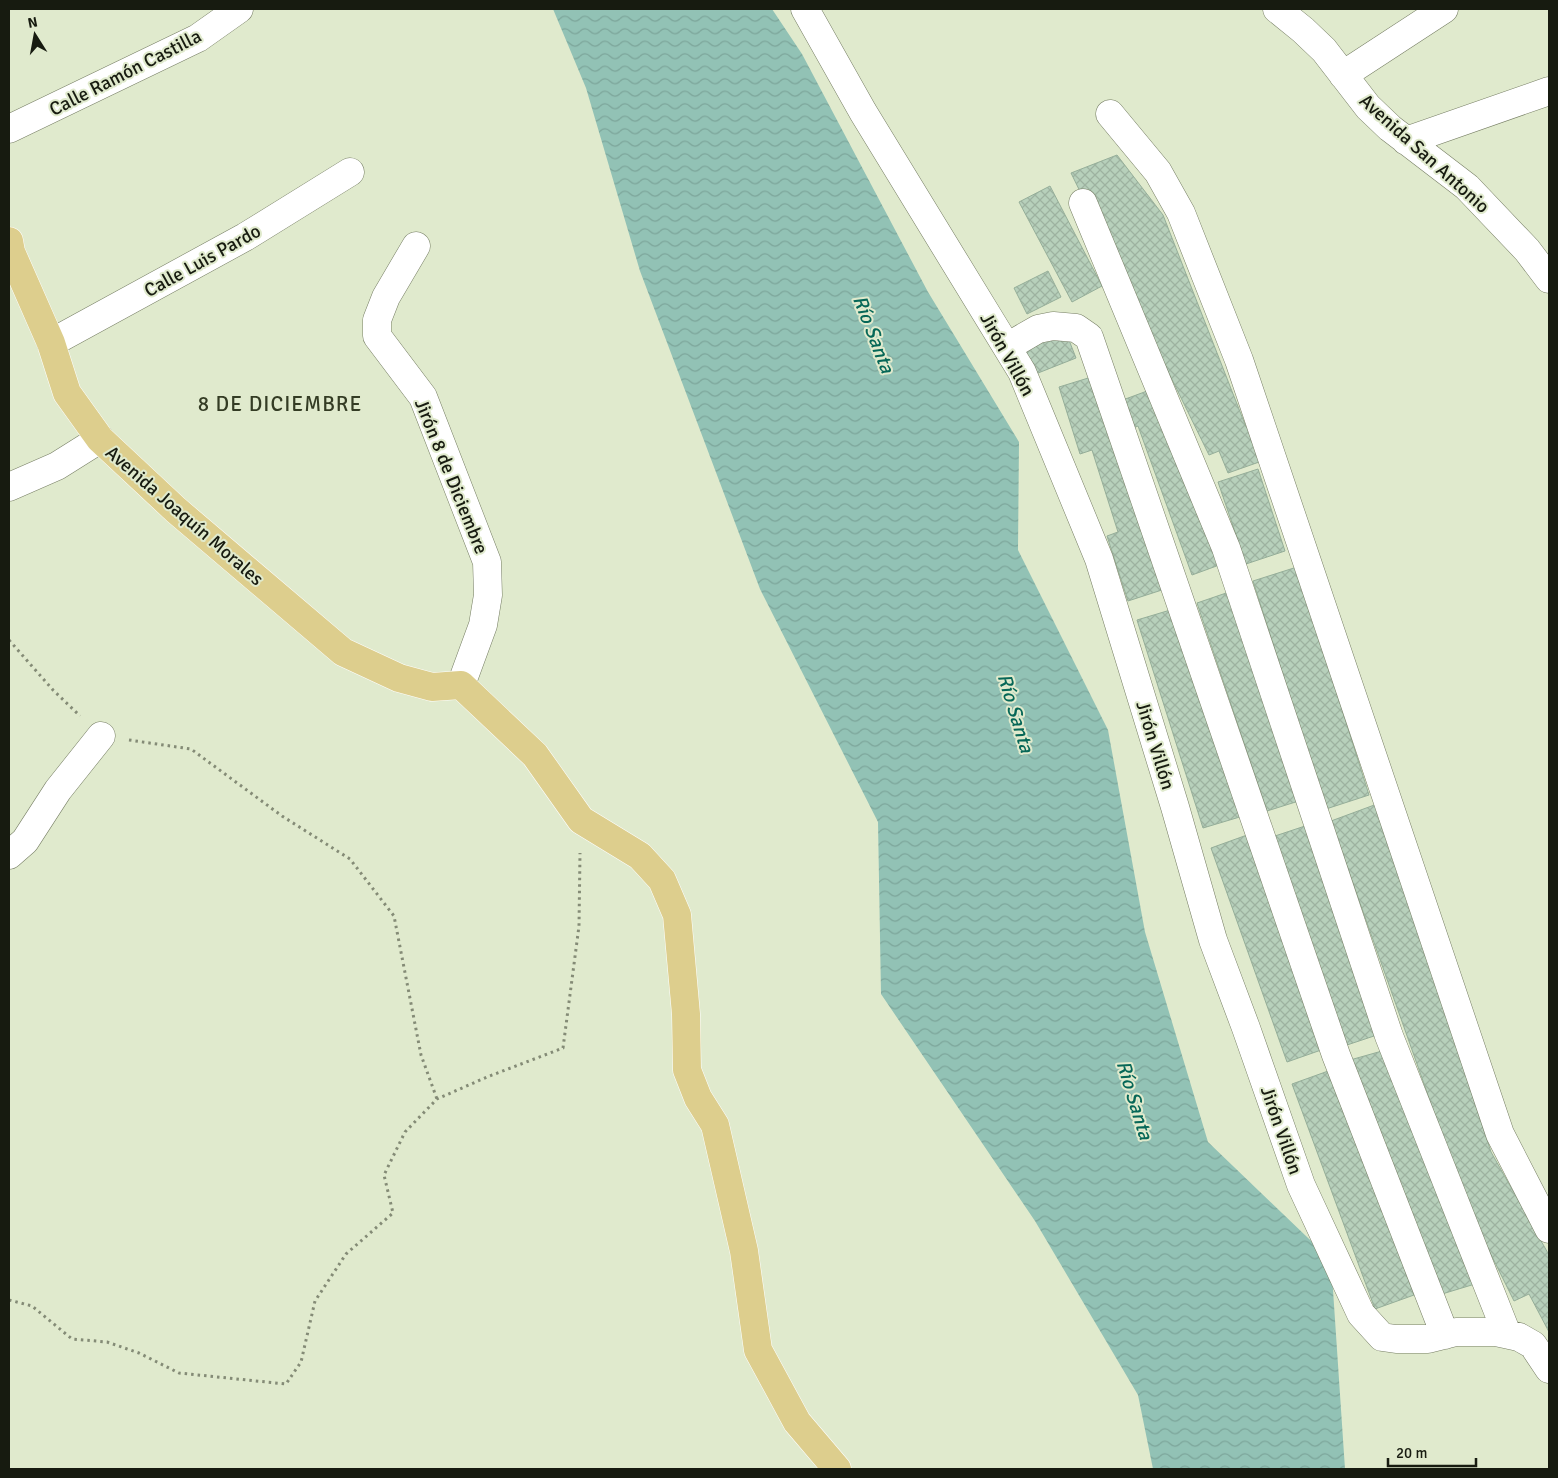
<svg xmlns="http://www.w3.org/2000/svg" width="1558" height="1478" font-family="Signika,sans-serif">
  <style>
    .water { fill: url(#water-waves) }
    .building { fill: url(#building-cross-hatch); stroke: #95ae99 }
    .lines { fill: none; stroke-linecap: round; stroke-linejoin: round }
    .minor-casing { stroke: #767e64; stroke-width: 29 }
    .major-casing { stroke: #fff; stroke-width: 29 }
    .path { stroke: #848b76; stroke-width: 3; stroke-dasharray: 2.5 4; stroke-linecap: butt }
    .minor { stroke: #fff; stroke-width: 28 }
    .major { stroke: #ddce8d; stroke-width: 28 }
    .labels { text-anchor: middle; stroke-width: 4; stroke-linejoin: round; paint-order: stroke }
    .street-label { font-size: 19px; fill: #171b10; stroke: #e0eacd }
    .water-label { font-size: 20px; font-style: italic; fill: #066757; stroke: #e0eacd }
    .quarter-label { font-size: 21px; letter-spacing: 1px; fill: #343c24; stroke: #e0eacd }
  </style>
  <defs>
    <pattern id="water-waves" width="16" height="10" patternUnits="userSpaceOnUse" patternTransform="scale(1.25)"><rect width="16" height="10" fill="#92c2b5"/><path d="M0 5q4-4 8 0t8 0" fill="none" stroke="#7da69b"/></pattern>
    <pattern id="building-cross-hatch" width="8" height="8" patternUnits="userSpaceOnUse" patternTransform="scale(1.25)"><rect width="8" height="8" fill="#b7d0bb"/><path d="M0 0l8 8M0 8l8-8" fill="none" stroke="#9db2a0"/></pattern>
  </defs>
  <rect width="100%" height="100%" fill="#e0eacd"/>
  <path class="water" d="M553 9H772L802 54 928 292 1019 442 1018 550 1108 730 1145 932 1208 1142 1331 1260 1345 1469H1153L1138 1395 1035 1221 881 994 878 822 760 589 640 271 586 88Z"/>
  <path class="building" d="M1117 155 1163 215 1246 427 1251 425 1262 461 1228 473 1219 451 1209 455 1071 173Z
    M1050 186 1102 286 1072 302 1019 202Z
    M1048 271 1061 297 1027 314 1014 288Z
    M1067 335 1076 358 1033 375 1023 347Z
    M1098 375 1168 588 1128 601 1107 536 1118 532 1092 450 1080 454 1059 387Z
    M1158 387 1222 564 1192 575 1138 426 1130 429 1120 401Z
    M1258 469 1285 551 1246 564 1218 482Z
    M1297 567 1369 795 1326 809 1253 581Z
    M1232 591 1302 800 1267 811 1197 603Z
    M1177 608 1243 816 1203 828 1137 620Z
    M1377 804 1491 1152 1549 1255V1332L1529 1294 1514 1301 1468 1208 1331 821Z
    M1305 826 1377 1035 1344 1046 1272 837Z
    M1247 835 1324 1049 1287 1062 1211 848Z
    M1382 1051 1475 1284 1442 1294 1350 1060Z
    M1331 1070 1414 1295 1375 1309 1292 1084Z"/>
  <g class="lines">
    <defs>
      <path id="minor" d="M805 9 863 112 1022 372 1099 559 1175 807 1213 940 1246 1028 1301 1185 1361 1314 1382 1337 1396 1339H1428L1456 1332H1496L1519 1337 1533 1345 1549 1369
        M1277 9 1303 30 1324 50 1368 107 1390 128 1467 187 1527 250 1549 279
        M1343 75 1444 9
        M1110 114 1158 172 1181 213 1239 360 1500 1134 1549 1229
        M9 129 198 38 239 9
        M1406 141 1549 91
        M1083 203 1226 548 1389 1036 1507 1334
        M416 246 386 297 377 320V336L423 397 487 562 488 595 483 625 461 685
        M51 343 245 237 350 172
        M1007 347 1038 329 1053 326 1076 328 1089 337 1336 1055 1445 1335
        M9 487 57 466 100 439
        M9 855 25 841 58 790 101 736"/>
      <path id="major" d="M9 241 11 252 51 343 67 393 100 439 176 510 343 652 399 678 432 687 461 685 535 755 581 820 640 856 662 880 677 915 686 1014 687 1070 698 1098 715 1125 744 1251 758 1350 797 1422 837 1469"/>
    </defs>
    <use href="#minor" class="minor-casing"/>
    <use href="#major" class="major-casing"/>
    <path class="path" d="M9 640 53 690 80 716
      M129 740 191 749 282 816 350 859 394 916 421 1055 437 1099
      M9 1300 32 1306 72 1339 107 1342 139 1353 179 1373 286 1384 301 1362 315 1301 346 1254 393 1213 384 1175 405 1132 437 1099 487 1077 563 1048 579 926 580 853"/>
    <use href="#minor" class="minor"/>
    <use href="#major" class="major"/>
  </g>
  <g class="labels">
    <g class="street-label">
      <text transform="translate(125 72) rotate(-27)" y="7">Calle Ramón Castilla</text>
      <text transform="translate(1425 153) rotate(42)" y="7">Avenida San Antonio</text>
      <text transform="translate(202 260) rotate(-29)" y="7">Calle Luis Pardo</text>
      <text transform="translate(1008 354) rotate(61)" y="7">Jirón Villón</text>
      <text transform="translate(452 476) rotate(68)" y="7">Jirón 8 de Diciembre</text>
      <text transform="translate(185 515) rotate(41)" y="7">Avenida Joaquín Morales</text>
      <text transform="translate(1156 745) rotate(73)" y="7">Jirón Villón</text>
      <text transform="translate(1282 1130) rotate(71)" y="7">Jirón Villón</text>
    </g>
    <g class="water-label">
      <text transform="translate(874 334) rotate(69)" y="7">Río Santa</text>
      <text transform="translate(1016 713) rotate(73)" y="7">Río Santa</text>
      <text transform="translate(1135 1100) rotate(73)" y="7">Río Santa</text>
    </g>
    <g class="quarter-label">
      <text x="280" y="411">8 DE DICIEMBRE</text>
    </g>
  </g>
  <rect width="1558" height="1478" fill="none" stroke="#171b10" stroke-width="20"/>
  <g transform="translate(35 35) rotate(349)" stroke="#e0eacd" stroke-width="4" paint-order="stroke">
  <path d="M0-4L9 19L0 12L-9 19Z" fill="#171b10"/>
  <text y="-8" font-size="14" font-weight="bold" text-anchor="middle" fill="#171b10">N</text>
  </g>
  <path d="M1388 1458v8h88v-8" fill="none" stroke="#171b10" stroke-width="2.5"/>
  <text x="1396" y="1458" font-size="15" fill="#171b10" stroke="#e0eacd" stroke-width="4" paint-order="stroke">20 m</text>
</svg>
